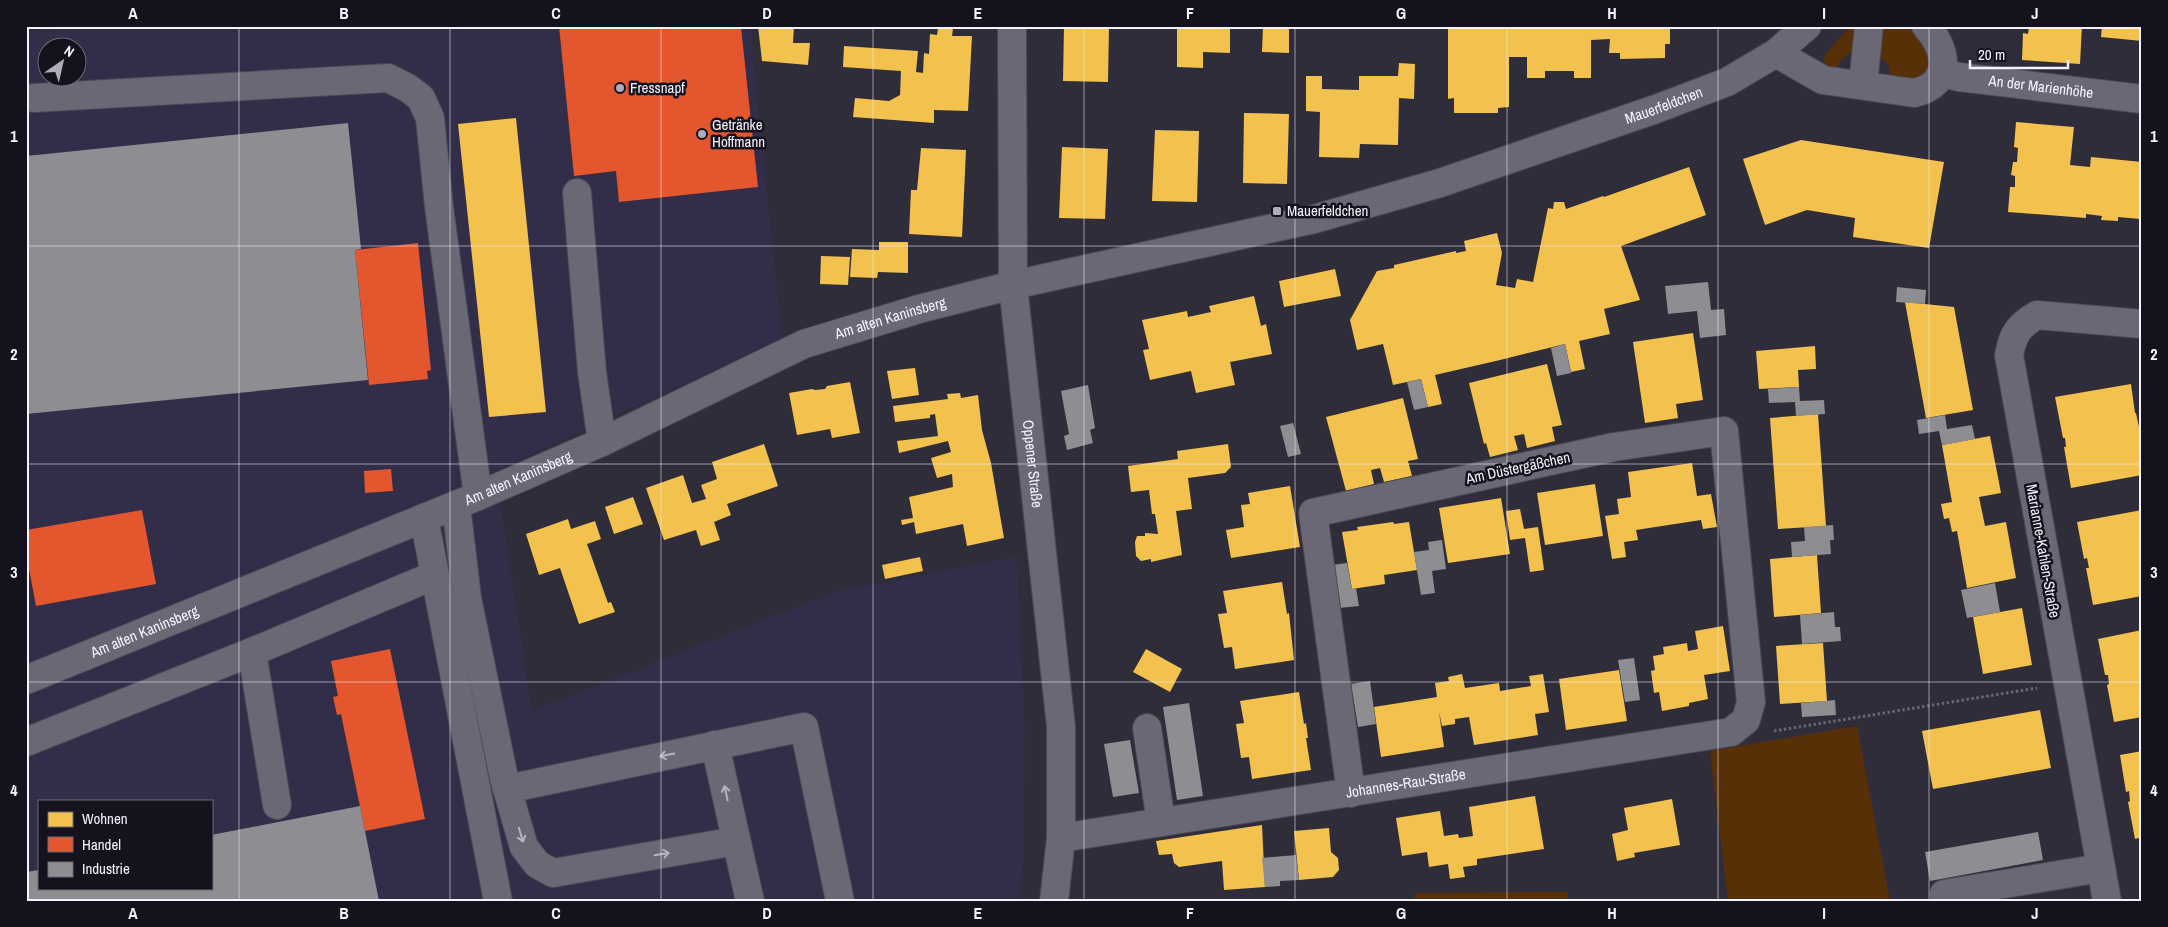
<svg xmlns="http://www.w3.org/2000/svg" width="2168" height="927" font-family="'Archivo Narrow',sans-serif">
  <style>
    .built { fill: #322d48; fill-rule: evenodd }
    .green { fill: #583008 }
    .homes { fill: #f2c14e }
    .shops { fill: #e4572e }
    .industry { fill: #8d8d92 }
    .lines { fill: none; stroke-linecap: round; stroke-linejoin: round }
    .minor-casing { stroke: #4b4955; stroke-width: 30 }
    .path { stroke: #686771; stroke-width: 3; stroke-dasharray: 2.5 2.5; stroke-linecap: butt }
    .minor { stroke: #6a6875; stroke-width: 28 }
    .oneway { stroke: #b5b4c0 }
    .grid { fill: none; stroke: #f3f2fe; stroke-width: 1; stroke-opacity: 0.55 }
    .poi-dot { fill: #aeadb9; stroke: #14131d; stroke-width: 2 }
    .labels { text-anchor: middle; stroke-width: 5; stroke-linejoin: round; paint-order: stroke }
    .street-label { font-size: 15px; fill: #f3f2fe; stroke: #14131d }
    .poi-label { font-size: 15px; fill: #f3f2fe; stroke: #14131d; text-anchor: start }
    .neatline { fill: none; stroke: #f3f2fe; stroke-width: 2 }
    .grid-label { font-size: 16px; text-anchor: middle; font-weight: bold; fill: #f3f2fe }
  </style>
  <rect width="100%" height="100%" fill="#2f2d3a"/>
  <path class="built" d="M105 26H750L782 338 490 474 502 513 532 711 838 591 1017 557 1025 732 1023 869 1018 901H26V31ZM48 48H78V78H48ZM39 801H211V888H39Z"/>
  <path class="green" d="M1851 26H1863L1855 49 1842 59 1836 70 1824 63 1825 54Z
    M1876 26C1888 26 1904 24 1915 30 1929 37 1938 66 1922 76 1913 82 1901 79 1891 79L1889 66 1877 53Z
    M1857 726 1890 901H1728L1710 751Z
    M1567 892 1569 901H1414L1415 893Z"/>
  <path class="homes" d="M758 26H794L793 43H810L808 65 762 61Z
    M1064 26H1109L1108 82 1063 81Z
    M1177 26H1230V53L1203 52V68L1177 67Z
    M1263 26H1289V53L1262 52Z
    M1448 26H1670V44H1665V58L1620 59V53H1609L1610 39 1591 40V78H1574V71H1545V78H1527V57H1509V107L1498 108V113H1454V98L1448 99Z
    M2029 26H2082L2080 64 2022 60 2023 33 2028 34Z
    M2102 26H2142V41L2101 37Z
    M938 28 953 29 952 36H972L968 111 934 110V123L853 117 855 98 889 101 900 95 901 71 843 67 844 46 918 51 916 72 923 73 924 53 929 54 930 34 937 35Z
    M1399 63 1415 64 1414 99 1399 98 1398 145 1360 144 1359 158 1319 157 1320 112 1306 111V76H1322V89L1359 90V76H1398Z
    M1244 113 1289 114 1287 184 1243 183Z
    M516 118 546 412 489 417 458 124Z
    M2016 122 2074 127 2070 165 2090 167 2091 157 2142 162V223H2139L2140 219 2118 217V221L2101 220 2102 216 2086 214V218L2008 212 2010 187H2015V176L2011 175 2013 162H2017L2018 148 2014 147Z
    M1155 130 1199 131 1197 202 1152 201Z
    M1801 140 1944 162 1929 248 1853 237 1855 218 1807 210 1765 225 1743 159Z
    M1062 147 1108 149 1105 219 1059 218Z
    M921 148 966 150 962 237 909 234 911 190H917Z
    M1689 167 1706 215 1621 246 1640 300 1604 309 1610 334 1579 341 1585 369 1571 372 1565 344 1500 360 1435 375 1442 404 1428 407 1421 379 1393 385 1383 344 1357 350 1350 320 1377 271 1394 268V265L1456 251V253L1466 251 1464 241 1497 233 1502 253 1496 285 1515 288 1517 279 1533 282 1548 208 1553 209 1554 202H1564L1566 209 1603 196 1604 197Z
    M879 242H908V273L878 272 877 278 850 277 852 249 879 250Z
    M821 256 850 257 848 285 820 284Z
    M1335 269 1341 296 1284 307 1279 281Z
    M1254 296 1261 326 1266 324 1272 354 1230 362 1235 385 1196 393 1191 371 1150 380 1143 350 1149 349 1142 320 1187 311 1188 317 1211 312 1209 306Z
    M1905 302 1954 307 1973 410 1926 418Z
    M1693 333 1703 400 1676 404 1678 418 1645 423 1633 342Z
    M1815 346 1816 369 1798 370 1799 387 1759 389 1756 351Z
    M1547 364 1562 425 1552 427 1555 441 1527 448 1524 434 1514 436 1518 450 1490 457 1486 443 1484 444 1469 383Z
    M915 368 919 395 892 399 887 371Z
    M850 382 860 433 832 438 830 429 797 435 789 393 812 389 815 390 825 389 827 386Z
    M2131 384 2135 413H2136L2142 441V475L2071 488 2064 447H2066L2065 438H2063L2055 397Z
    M960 393 961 398 978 395 982 430 991 463 1004 538 967 546 963 524 916 534 914 522 902 525 901 520 913 518 909 497 953 487 952 474 937 478 931 458 951 452 948 441 899 453 897 441 938 436 935 414 930 415V418L895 422 893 406 948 399 947 394Z
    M1403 398 1418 459 1408 461 1412 476 1384 482 1380 468 1371 470 1374 484 1346 491 1326 417Z
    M1818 414 1826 526 1778 529 1770 418Z
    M1990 436 2001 493 1979 497 1985 526 2006 522 2016 578 1967 588 1957 531 1952 532 1949 518 1944 519 1941 504 1952 502 1942 445Z
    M764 444 778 486 727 504 731 515 714 522 720 540 701 546 696 530 664 540 646 488 683 475 692 503 706 499 701 485 717 479 712 462Z
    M1228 444 1231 467 1225 473 1188 478 1192 509 1176 511 1182 555 1151 562V559L1141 561 1136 556 1135 542 1137 536H1145V533L1158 534 1155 514H1152L1149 490 1131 492 1128 466 1178 459 1177 451Z
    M1692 463 1697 496 1711 494 1717 527 1703 529 1701 520 1636 530 1638 540 1624 542 1626 557 1612 559 1605 516 1619 514 1617 499 1631 497 1628 472Z
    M1595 484 1603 536 1545 545 1537 493Z
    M1290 486 1300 547 1231 558 1226 530 1244 527 1241 505 1250 504 1248 493Z
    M633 497 643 524 614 534 605 507Z
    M1501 498 1510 554 1448 563 1439 508Z
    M1520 509 1524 529 1538 527 1544 570 1530 572 1525 538 1510 540 1506 511Z
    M2142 510V596L2093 605 2086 568H2089L2087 558 2084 559 2077 522Z
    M568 519 571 529 595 521 601 539 587 544 608 603 611 602 615 612 579 624 560 568 539 575 526 534Z
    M1393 522 1394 524 1409 522 1417 570 1384 575 1385 584 1352 589 1342 532 1358 530 1357 527Z
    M1817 555 1821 613 1774 617 1770 559Z
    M920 557 923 571 885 579 882 565Z
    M1282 582 1287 614 1289 613 1294 660 1235 669 1232 647 1224 648 1218 614 1227 613 1223 591Z
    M2022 608 2032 665 1983 674 1973 617Z
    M1723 626 1730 671 1704 675 1708 699 1689 703V706L1662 711 1659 692 1654 693 1651 671 1655 670 1653 656 1664 654 1663 647 1687 643 1688 651 1698 649 1695 631Z
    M2142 630V717L2114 722 2107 685 2109 684 2108 675H2105L2098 639Z
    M1823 643 1827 701 1780 704 1776 646Z
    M1146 649 1182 669 1170 692 1133 672Z
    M1619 670 1627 721 1566 730 1559 679Z
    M1462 674 1465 688 1499 683 1500 691 1531 686 1529 676 1543 674 1549 712 1535 714 1538 735 1474 745 1469 717 1455 719V724L1442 726 1439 712 1444 747 1381 757 1374 707 1437 697 1435 683 1449 681 1448 677Z
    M1299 692 1304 724 1306 723 1308 738H1306L1311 770 1252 779 1249 757 1241 758 1236 724 1244 723 1240 701Z
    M2040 710 2051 768 1933 789 1922 731Z
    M2142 751V837L2135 839 2128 802 2130 801 2129 791 2126 792 2120 755Z
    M1535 796 1544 849 1477 859V865L1463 867 1465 877 1450 879 1448 864 1429 867 1427 852 1402 856 1396 818 1440 811 1444 836 1458 834 1459 838 1473 836 1469 807Z
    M1672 799 1680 845 1634 853 1635 857 1617 861 1612 834 1628 830 1624 808Z
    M1262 825 1265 887 1224 890 1222 861 1179 867 1174 863 1172 854 1159 855 1156 841Z
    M1329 828 1331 852 1338 858 1339 870 1333 877 1299 880 1294 831Z"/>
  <path class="shops" d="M559 26 741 27 758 187 619 202 616 171 574 176Z
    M418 243 431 370 427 371 428 379 369 385 355 250Z
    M391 469 393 491 365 493 364 471Z
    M142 510 156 584 36 606 26 553V530Z
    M390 649 425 819 365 831 341 714 337 715 333 697 338 696 331 661Z"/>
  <path class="industry" d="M348 123 361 249 355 250 368 380 26 414V156Z
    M1708 282 1711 310 1724 309 1726 335 1700 338 1697 311 1668 314 1665 286Z
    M1897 287 1926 290 1925 304 1896 302Z
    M1565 344 1571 373 1557 376 1551 348Z
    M1421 379 1428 407 1414 410 1407 382Z
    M1088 385 1095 428 1090 430 1093 443 1067 450 1064 436 1069 434 1061 391Z
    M1799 387 1800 401 1824 400 1825 414 1796 416 1795 402 1769 403 1768 389Z
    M1945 415 1947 429 1972 425 1975 439 1942 445 1939 431 1919 434 1917 420Z
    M1293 423 1301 454 1288 457 1280 426Z
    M1833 525 1834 540H1830L1831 554 1792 557 1791 542 1805 541 1804 527Z
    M1442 540 1446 569 1432 571 1435 593 1421 595 1414 552 1429 550 1428 542Z
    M1347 563 1352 589 1356 588 1359 606 1339 608 1332 565Z
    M1995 583 2000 612 1967 618 1961 590Z
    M1834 612 1835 627H1840L1841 641 1802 644 1800 615Z
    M1634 658 1640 700 1625 702 1618 660Z
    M1370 681 1376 724 1358 727 1351 684Z
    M1835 700 1836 715 1802 717 1801 703Z
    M1189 703 1203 796 1177 800 1163 707Z
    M1130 740 1139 793 1113 797 1104 744Z
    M360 806 379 901H26V872L39 870V888H211V835Z
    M2038 832 2043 860 1930 881 1925 852Z
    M1296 855 1299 880 1280 881V886L1265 887 1262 858Z"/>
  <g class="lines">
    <defs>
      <g id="minor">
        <path id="s1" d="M1012 26 1013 285 1061 727V838L1054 901"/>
        <path d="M1776 53 1823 80 1914 93C1953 84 1948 51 1926 26"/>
        <path id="s2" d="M1942 73 1959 77 2142 99"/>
        <path d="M1863 85 1869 26"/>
        <path d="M34 98 388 78 408 88 421 98 430 118 439 207 478 496"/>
        <path d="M577 193 592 372 602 442"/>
        <path d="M456 505 467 598 504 778 524 847 537 864 553 873 736 841"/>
        <path d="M424 518 498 901"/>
        <path d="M252 652 435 575"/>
        <path id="s3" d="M26 680 478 496 602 442 804 344 919 309 1013 285 1314 219 1440 183 1656 109 1727 82 1776 53 1807 26"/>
        <path d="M1147 728 1161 822"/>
        <path d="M26 742 252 652 277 805"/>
        <path d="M715 745 750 901"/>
        <path d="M507 789 804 727 840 901"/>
        <path id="s4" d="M1061 838 1731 732 1746 720 1751 702 1724 431 1614 447 1313 513 1351 793"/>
        <path d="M1944 894 2101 868"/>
        <path d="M2107 901 2009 355C2013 334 2018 326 2037 315L2142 324"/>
      </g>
    </defs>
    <use href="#minor" class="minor-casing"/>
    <path class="path" d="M1774 731 2037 688"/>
    <use href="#minor" class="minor"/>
  </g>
  <defs><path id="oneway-shaft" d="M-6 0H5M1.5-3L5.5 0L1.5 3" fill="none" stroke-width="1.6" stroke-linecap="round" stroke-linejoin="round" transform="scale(1.25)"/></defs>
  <g class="oneway">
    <use href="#oneway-shaft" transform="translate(667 755) rotate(168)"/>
    <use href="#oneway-shaft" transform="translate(726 793) rotate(-102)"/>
    <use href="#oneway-shaft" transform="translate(521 835) rotate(73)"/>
    <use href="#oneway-shaft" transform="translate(662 854) rotate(-10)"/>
  </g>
  <path class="grid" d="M239 26V901M450 26V901M661 26V901M873 26V901M1084 26V901M1295 26V901M1507 26V901M1718 26V901M1929 26V901M26 246H2142M26 464H2142M26 682H2142"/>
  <g class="poi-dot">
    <circle cx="620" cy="88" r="5"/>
    <circle cx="702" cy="134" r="5"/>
    <rect x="1272" y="206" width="10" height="10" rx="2.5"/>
  </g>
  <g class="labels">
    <g class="street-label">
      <text dy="5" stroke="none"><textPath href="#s2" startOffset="100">An der Marienhöhe</textPath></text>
      <text dy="5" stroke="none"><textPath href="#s3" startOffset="1741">Mauerfeldchen</textPath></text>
      <text dy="5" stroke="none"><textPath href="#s3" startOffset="938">Am alten Kaninsberg</textPath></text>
      <text dy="5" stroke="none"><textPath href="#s1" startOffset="439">Oppener Straße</textPath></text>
      <text transform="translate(1518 468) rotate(-12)" y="5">Am Düstergäßchen</text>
      <text dy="5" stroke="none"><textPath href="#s3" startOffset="532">Am alten Kaninsberg</textPath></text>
      <text transform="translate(2043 551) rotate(80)" y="5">Marianne-Kahlen-Straße</text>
      <text dy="5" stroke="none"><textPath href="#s3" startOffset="128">Am alten Kaninsberg</textPath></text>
      <text dy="5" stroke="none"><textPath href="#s4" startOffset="349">Johannes-Rau-Straße</textPath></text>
    </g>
    <g class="poi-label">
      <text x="630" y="93">Fressnapf</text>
      <text x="712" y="130">Getränke<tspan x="712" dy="17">Hoffmann</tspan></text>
      <text x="1287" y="216">Mauerfeldchen</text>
    </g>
  </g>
  <rect width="2168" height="927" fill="none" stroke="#14131d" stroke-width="55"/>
  <rect x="38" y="800" width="175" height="90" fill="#14131d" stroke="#6d6c77"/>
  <rect x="48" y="812" width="25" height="15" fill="#f2c14e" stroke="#6d6c77"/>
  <text x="82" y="824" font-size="15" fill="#f3f2fe">Wohnen</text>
  <rect x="48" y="837" width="25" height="15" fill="#e4572e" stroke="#6d6c77"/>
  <text x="82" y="850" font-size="15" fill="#f3f2fe">Handel</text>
  <rect x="48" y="862" width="25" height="15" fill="#8d8d92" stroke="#6d6c77"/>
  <text x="82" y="874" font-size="15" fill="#f3f2fe">Industrie</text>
  <g transform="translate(62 62) rotate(34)"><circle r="24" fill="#14131d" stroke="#6d6c77"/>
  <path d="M0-4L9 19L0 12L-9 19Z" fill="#aeadb9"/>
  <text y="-8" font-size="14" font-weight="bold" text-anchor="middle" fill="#f3f2fe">N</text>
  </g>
  <path d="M1970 60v8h98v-8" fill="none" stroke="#f3f2fe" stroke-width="2.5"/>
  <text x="1978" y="60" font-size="15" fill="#f3f2fe" stroke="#14131d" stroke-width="4" paint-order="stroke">20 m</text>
  <rect x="28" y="28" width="2112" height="872" class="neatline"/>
  <g class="grid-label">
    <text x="133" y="19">A</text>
    <text x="344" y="19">B</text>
    <text x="556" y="19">C</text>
    <text x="767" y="19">D</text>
    <text x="978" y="19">E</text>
    <text x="1190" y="19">F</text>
    <text x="1401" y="19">G</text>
    <text x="1612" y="19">H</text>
    <text x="1824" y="19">I</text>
    <text x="2035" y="19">J</text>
    <text x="14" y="142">1</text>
    <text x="2154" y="142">1</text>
    <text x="14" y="360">2</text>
    <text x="2154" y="360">2</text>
    <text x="14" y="578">3</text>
    <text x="2154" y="578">3</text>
    <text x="14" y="796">4</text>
    <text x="2154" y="796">4</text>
    <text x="133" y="919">A</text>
    <text x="344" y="919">B</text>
    <text x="556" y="919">C</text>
    <text x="767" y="919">D</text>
    <text x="978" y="919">E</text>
    <text x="1190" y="919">F</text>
    <text x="1401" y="919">G</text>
    <text x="1612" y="919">H</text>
    <text x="1824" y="919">I</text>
    <text x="2035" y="919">J</text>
  </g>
</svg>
